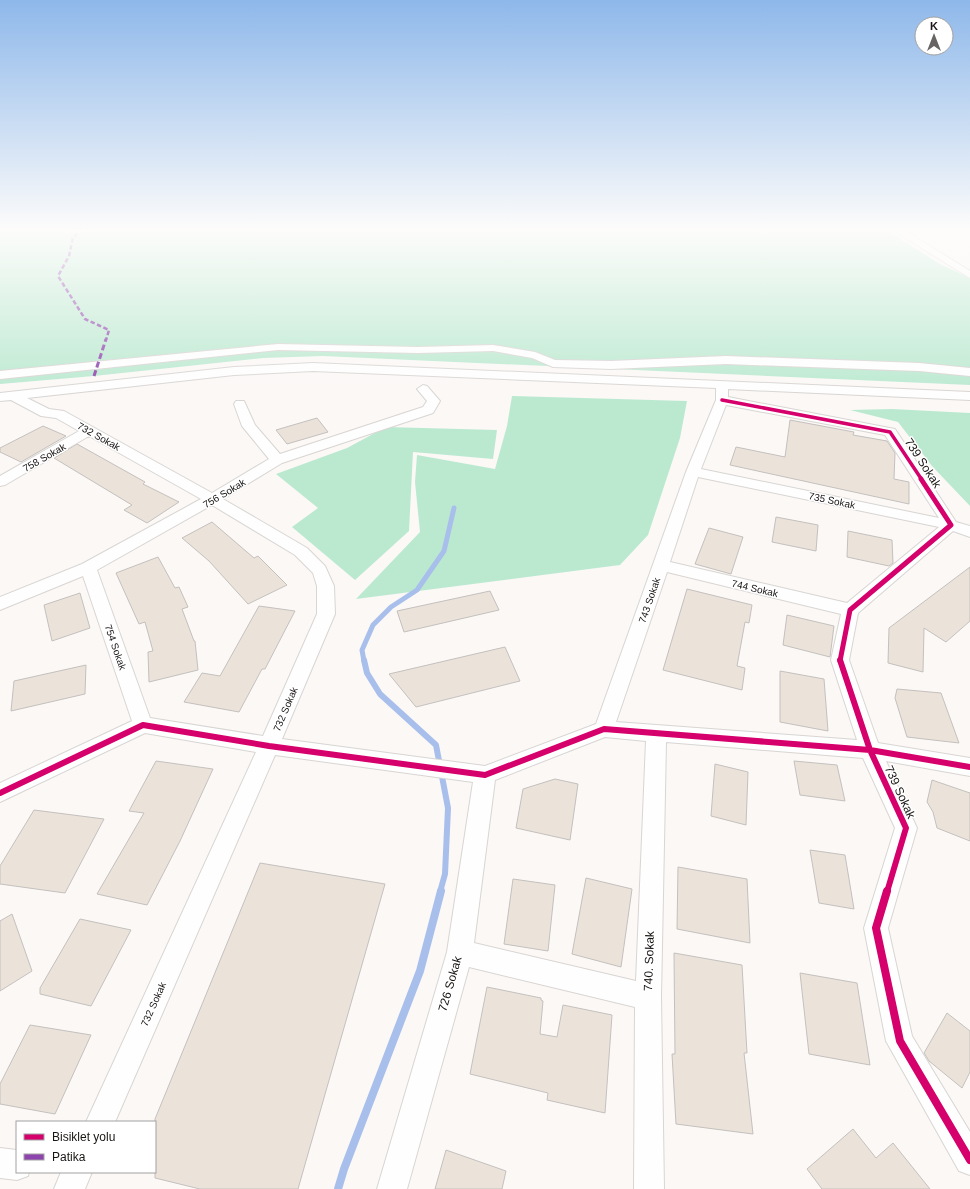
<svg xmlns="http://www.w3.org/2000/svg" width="970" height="1189" font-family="Arial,sans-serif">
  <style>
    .green { fill: #bbe9d0 }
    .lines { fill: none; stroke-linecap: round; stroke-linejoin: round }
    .stream-far2 { stroke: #a8bfec; stroke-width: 5 }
    .stream-far1 { stroke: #a8bfec; stroke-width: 6 }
    .stream { stroke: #a8bfec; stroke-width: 8 }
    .building { fill: #ebe2da; stroke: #c3c0be }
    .minor-casing { stroke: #d8d5d3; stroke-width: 2 }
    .minor { fill: #fefefe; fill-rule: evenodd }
    .quiet-far1 { stroke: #8e44ad; stroke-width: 2.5; stroke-dasharray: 4.5 2.5; stroke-linecap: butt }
    .quiet { stroke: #8e44ad; stroke-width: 3; stroke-dasharray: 6 3; stroke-linecap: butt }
    .cycleway-far3-casing { stroke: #fff; stroke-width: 5.5 }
    .cycleway-far2-casing { stroke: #fff; stroke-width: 8 }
    .cycleway-far1-casing { stroke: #fff; stroke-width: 8 }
    .cycleway-casing { stroke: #fff; stroke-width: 10 }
    .cycleway-far3 { stroke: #d6006c; stroke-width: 3.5 }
    .cycleway-far2 { stroke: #d6006c; stroke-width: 5 }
    .cycleway-far1 { stroke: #d6006c; stroke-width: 6 }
    .cycleway { stroke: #d6006c; stroke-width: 8 }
    .labels { text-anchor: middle; stroke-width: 3; stroke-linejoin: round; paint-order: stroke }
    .street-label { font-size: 10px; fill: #181513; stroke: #fff }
    .near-street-label { font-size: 12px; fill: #181513; stroke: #fff }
  </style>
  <rect width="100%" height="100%" fill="#fbf8f6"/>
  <path class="green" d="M0 229H884L940 264 970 278V385L323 356 263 358 94 376 0 384Z
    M512 396 687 401 680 438 648 535 620 565 356 599 420 532 415 482 417 455 495 469 507 426Z
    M892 409 970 413V506L932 466 898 422 850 410Z
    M386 427 497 430 493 459 413 452 409 531 355 580 292 527 318 508 276 474 347 448Z"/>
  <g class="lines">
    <path class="stream-far2" d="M364 661 362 650 373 625 391 607 417 590 444 551 454 508"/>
    <path class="stream-far1" d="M364 660 367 673 380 694 436 745 448 808 445 874 440 892"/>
    <path class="stream" d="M338 1189 344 1169 420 971 441 891"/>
  </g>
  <path class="building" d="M317 418 328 432 287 444 276 430Z
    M790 420 854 432 853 435 887 441 895 453 894 479 909 482V504L730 465 736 447 785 457Z
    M43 426 66 436 21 462 0 452V448Z
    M77 444 145 482 143 484 179 502 147 523 124 510 132 505 54 458Z
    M776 517 818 525 816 551 772 542Z
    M212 522 254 558 258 556 287 585 248 604 209 561 182 538Z
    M709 528 743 537 731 574 695 564Z
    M848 531 892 540 893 563 889 566 847 557Z
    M158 557 175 588 179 587 188 607 182 609 194 641H195L198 670 149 682 148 652 153 651 145 622 139 624 116 573Z
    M970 567V621L946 642 924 628 923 672 888 663 889 628Z
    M687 589 752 605 749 623 745 622 737 666 745 668 742 690 663 670Z
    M490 591 499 610 404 632 397 611Z
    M80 593 90 628 52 641 44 605Z
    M259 606 295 611 265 669H262L239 712 184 702 202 673 220 676Z
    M787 615 834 626 830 657 783 645Z
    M505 647 520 681 416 707 389 674Z
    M86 665 85 694 11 711 14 681Z
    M780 671 824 679 828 731 780 722Z
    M897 689 941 693 959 743 907 737 895 698Z
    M156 761 213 769 180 841 147 905 97 894 144 813 129 811Z
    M794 761 837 765 845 801 800 795Z
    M715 764 748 772 746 825 711 816Z
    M555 779 578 784 570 840 516 828 523 789Z
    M932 780 970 793V841L937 828 933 812 927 802Z
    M34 810 104 819 65 893 0 884V866Z
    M810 850 845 855 854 909 819 903Z
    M260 863 385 884 298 1189H200L155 1178V1119Z
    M678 867 747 879 750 943 677 929Z
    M586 878 632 889 621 967 572 954Z
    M513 879 555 885 548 951 504 944Z
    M12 914 32 971 0 991V921Z
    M80 919 131 930 91 1006 40 994V988Z
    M674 953 742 965 747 1053H744L753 1134 676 1124 672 1054H675Z
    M800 973 857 983 870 1065 809 1054Z
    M487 987 541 998V1000L543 1001 540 1034 557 1037 563 1005 612 1015 605 1113 547 1100 548 1093 470 1074Z
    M947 1013 970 1031V1072L962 1088 929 1061 924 1053Z
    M30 1025 91 1035 55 1114 0 1104V1084Z
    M853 1129 876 1158 893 1143 930 1189H822L807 1169Z
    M446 1150 506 1171 502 1189H435Z"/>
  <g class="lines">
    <defs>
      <path id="minor" d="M891 229H902L970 271V278Z
        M278 344 418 347 493 345 535 352 555 360 611 361 726 356 919 363 970 368V376L919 371 726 364 611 369 553 367 532 358 493 351 418 353 278 350 0 379V371Z
        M313 363 970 392V400L728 389V397L895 429 956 522 970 526V537L953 531 858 613 849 660 878 743 970 758V776L886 761 917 828 888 928 912 1036 970 1132V1175L959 1171 886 1041 864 928 895 828 863 758 666 742 661 997 664 1189H634L635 1007 469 967 407 1189H377L447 952 473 782 275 755 115 1122H86L256 752 145 733 0 802V783L132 721 83 576 0 610V597L82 564 201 499 89 436 5 485 0 486V476L79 431 56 418 41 416 11 400 0 401V393L234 367ZM313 371 716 388V400L686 472 596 724 485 766 282 739 335 614 334 586 325 566 307 548 223 499 282 463 433 413 440 401 427 386 423 385 417 389 427 401 423 407 280 454 255 425 244 401H236L234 404 242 426 269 459 212 493 64 411 49 409 27 398 234 375ZM726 405 885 435 939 518 701 469ZM698 477 939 527 847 603 670 562ZM212 505 295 555 313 573 317 586V614L263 736 150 718 97 570ZM667 572 841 614 831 660 857 740 616 722ZM605 737 646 741 636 981 474 943 495 780Z
        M0 1148 17 1150V1172H29L28 1176 17 1180 0 1178Z
        M61 1172H92L85 1189H54Z"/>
    </defs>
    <use href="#minor" class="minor-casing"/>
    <use href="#minor" class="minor"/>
    <path class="quiet-far1" d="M83 229 73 237 69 256 58 276 85 319 109 330 106 340"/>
    <path class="quiet" d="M94 376 106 339"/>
    <defs>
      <path id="cycleway-far3" d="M722 400 890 432 922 480"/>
      <path id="cycleway-far2" d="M840 661 850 610 951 525 921 479"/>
      <path id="cycleway-far1" d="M840 660 870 750 906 828 887 892
        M0 793 143 725 269 746 485 775 604 729 870 750 970 767"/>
      <path id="cycleway" d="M887 891 876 928 900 1041 970 1160"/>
    </defs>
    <use href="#cycleway-far3" class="cycleway-far3-casing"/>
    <use href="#cycleway-far2" class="cycleway-far2-casing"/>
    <use href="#cycleway-far1" class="cycleway-far1-casing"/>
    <use href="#cycleway" class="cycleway-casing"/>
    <use href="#cycleway-far3" class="cycleway-far3"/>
    <use href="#cycleway-far2" class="cycleway-far2"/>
    <use href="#cycleway-far1" class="cycleway-far1"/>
    <use href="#cycleway" class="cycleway"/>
  </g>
  <linearGradient id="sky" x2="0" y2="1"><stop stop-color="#8eb8ea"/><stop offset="0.58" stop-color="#fdfcfb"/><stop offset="1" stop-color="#fdfcfb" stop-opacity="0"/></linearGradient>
  <rect width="970" height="396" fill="url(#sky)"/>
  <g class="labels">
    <g class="street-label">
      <text transform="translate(99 436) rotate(29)" y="4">732 Sokak</text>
      <text transform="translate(44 457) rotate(-30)" y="4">758 Sokak</text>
      <text transform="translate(224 493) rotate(-31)" y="4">756 Sokak</text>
      <text transform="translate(832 500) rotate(12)" y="4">735 Sokak</text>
      <text transform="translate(755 588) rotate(13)" y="4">744 Sokak</text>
      <text transform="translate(649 600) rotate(-71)" y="4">743 Sokak</text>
      <text transform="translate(116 647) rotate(71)" y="4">754 Sokak</text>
      <text transform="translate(285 709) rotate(-67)" y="4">732 Sokak</text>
      <text transform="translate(153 1004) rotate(-66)" y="4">732 Sokak</text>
    </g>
    <g class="near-street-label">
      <text transform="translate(923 463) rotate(57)" y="4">739 Sokak</text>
      <text transform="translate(900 792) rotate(65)" y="4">739 Sokak</text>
      <text transform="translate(649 961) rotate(-88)" y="4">740. Sokak</text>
      <text transform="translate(450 984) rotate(-74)" y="4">726 Sokak</text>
    </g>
  </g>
  <rect x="16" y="1121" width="140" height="52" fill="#ffffff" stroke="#a3a1a1"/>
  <rect x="24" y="1134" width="20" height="6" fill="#d6006c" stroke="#a3a1a1"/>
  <text x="52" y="1141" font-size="12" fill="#181513">Bisiklet yolu</text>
  <rect x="24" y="1154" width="20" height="6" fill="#8e44ad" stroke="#a3a1a1"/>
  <text x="52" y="1161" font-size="12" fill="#181513">Patika</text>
  <g transform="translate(934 36)"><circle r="19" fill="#ffffff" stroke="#a3a1a1"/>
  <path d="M0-3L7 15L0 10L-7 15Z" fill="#676462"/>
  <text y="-6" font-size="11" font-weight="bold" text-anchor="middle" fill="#181513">K</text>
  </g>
</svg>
